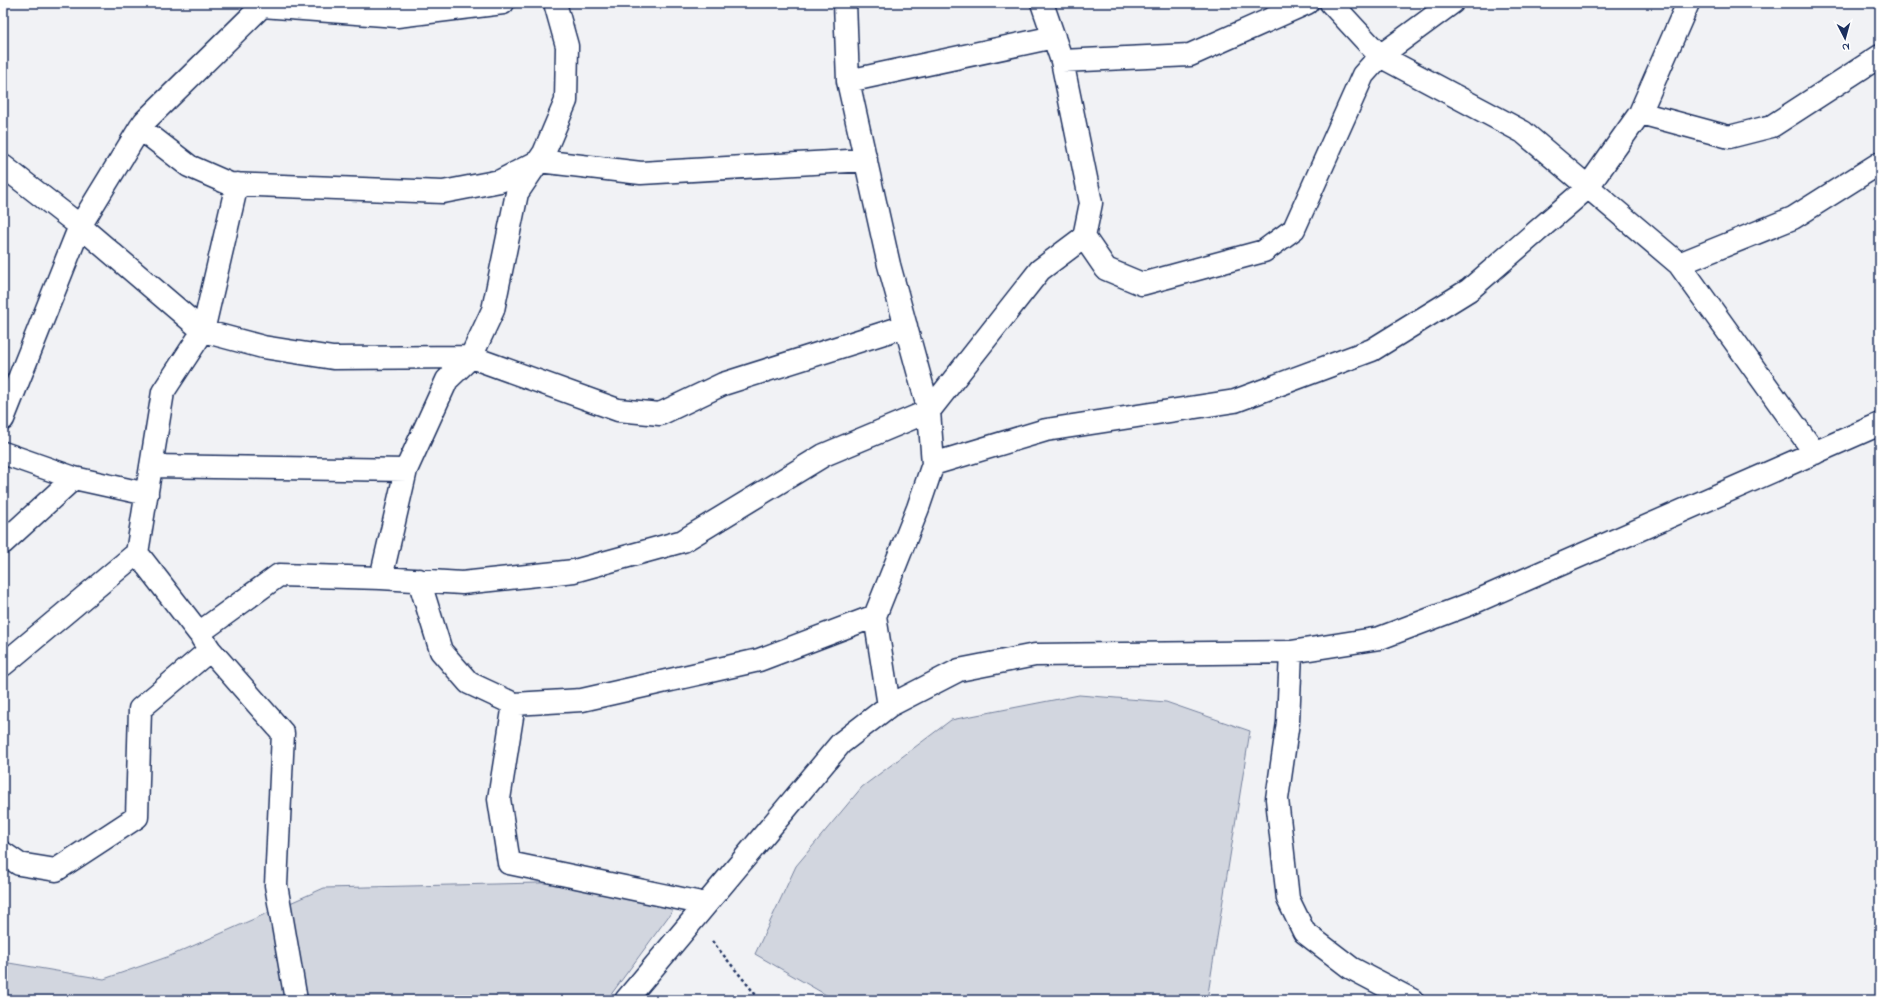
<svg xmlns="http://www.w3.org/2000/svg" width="1883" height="1003" font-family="'Indie Flower',sans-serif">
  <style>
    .green { fill: #d2d6df; stroke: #76829e }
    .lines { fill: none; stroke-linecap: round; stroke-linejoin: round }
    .minor-casing { stroke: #1b2f5e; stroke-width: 25 }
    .path { stroke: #1b2f5e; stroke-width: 2.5; stroke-dasharray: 3 3; stroke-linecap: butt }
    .minor { stroke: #fff; stroke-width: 22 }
  </style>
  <rect width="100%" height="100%" fill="#f1f2f5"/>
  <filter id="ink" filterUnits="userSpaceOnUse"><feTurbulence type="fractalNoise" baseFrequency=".025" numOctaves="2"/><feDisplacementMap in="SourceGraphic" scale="8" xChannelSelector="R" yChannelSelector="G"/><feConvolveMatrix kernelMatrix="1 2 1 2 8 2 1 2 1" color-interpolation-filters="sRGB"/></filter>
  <g filter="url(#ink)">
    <path class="green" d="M1079 695 1166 702 1250 731 1207 1000H835L755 954 796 866 862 787 951 720Z
      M580 882 676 906 607 1000H3V962L104 979 170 956 324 888Z"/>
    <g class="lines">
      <defs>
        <path id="minor" d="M845 3 848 81 889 265 929 411 933 464 918 508 875 616 889 706
          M1331 3 1380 56 1523 132 1679 264 1815 453
          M1062 61 1190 55 1307 3
          M848 81 1054 37
          M1640 113 1729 137 1772 126 1880 56
          M140 128 189 166 230 184 443 192 500 181 539 161 641 173 866 160
          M3 166 80 226 203 331 263 347 333 358 471 357 618 410 660 414 723 384 906 326
          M1084 237 1106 269 1142 284 1264 251 1294 229 1363 75 1380 56 1452 3
          M1679 264 1793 218 1880 163
          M3 419 80 226 140 128 145 121 262 6 397 16 503 3
          M3 453 74 478 147 494
          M933 464 1046 430 1235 401 1372 350 1469 290 1587 188 1640 113 1688 3
          M151 466 406 470
          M3 543 74 478
          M137 553 199 633 279 575 381 578 462 583 574 571 683 541 824 455 929 411 1040 270 1084 237 1091 203 1062 61 1042 3
          M381 578 406 470 447 380 471 357 493 310 517 193 544 153 566 101 567 46 555 3
          M419 580 441 651 469 683 514 704 582 700 759 660 875 616
          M210 650 283 733 276 885 296 1000
          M1291 652 1288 722 1277 799 1288 899 1304 932 1351 968 1412 1000
          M3 665 137 553 163 392 203 331 237 184
          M514 704 499 799 509 863 706 904
          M3 853 19 864 56 870 137 817 140 709 210 650 202 638
          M626 1000 841 743 889 706 959 670 1035 655 1291 652 1380 638 1470 604 1880 424"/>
      </defs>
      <use href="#minor" class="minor-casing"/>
      <path class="path" d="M712 941 760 1000"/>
      <use href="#minor" class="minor"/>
    </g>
  </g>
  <rect width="1883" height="1003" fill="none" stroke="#fff" stroke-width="16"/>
  <rect x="8" y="8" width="1867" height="987" fill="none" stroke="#1b2f5e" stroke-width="1.5" filter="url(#ink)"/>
  <g transform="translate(1845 38) rotate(174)" stroke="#ffffff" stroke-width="3" paint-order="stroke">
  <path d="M0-3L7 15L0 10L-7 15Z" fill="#1b2f5e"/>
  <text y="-6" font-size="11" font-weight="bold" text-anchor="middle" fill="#1b2f5e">N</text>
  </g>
</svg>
